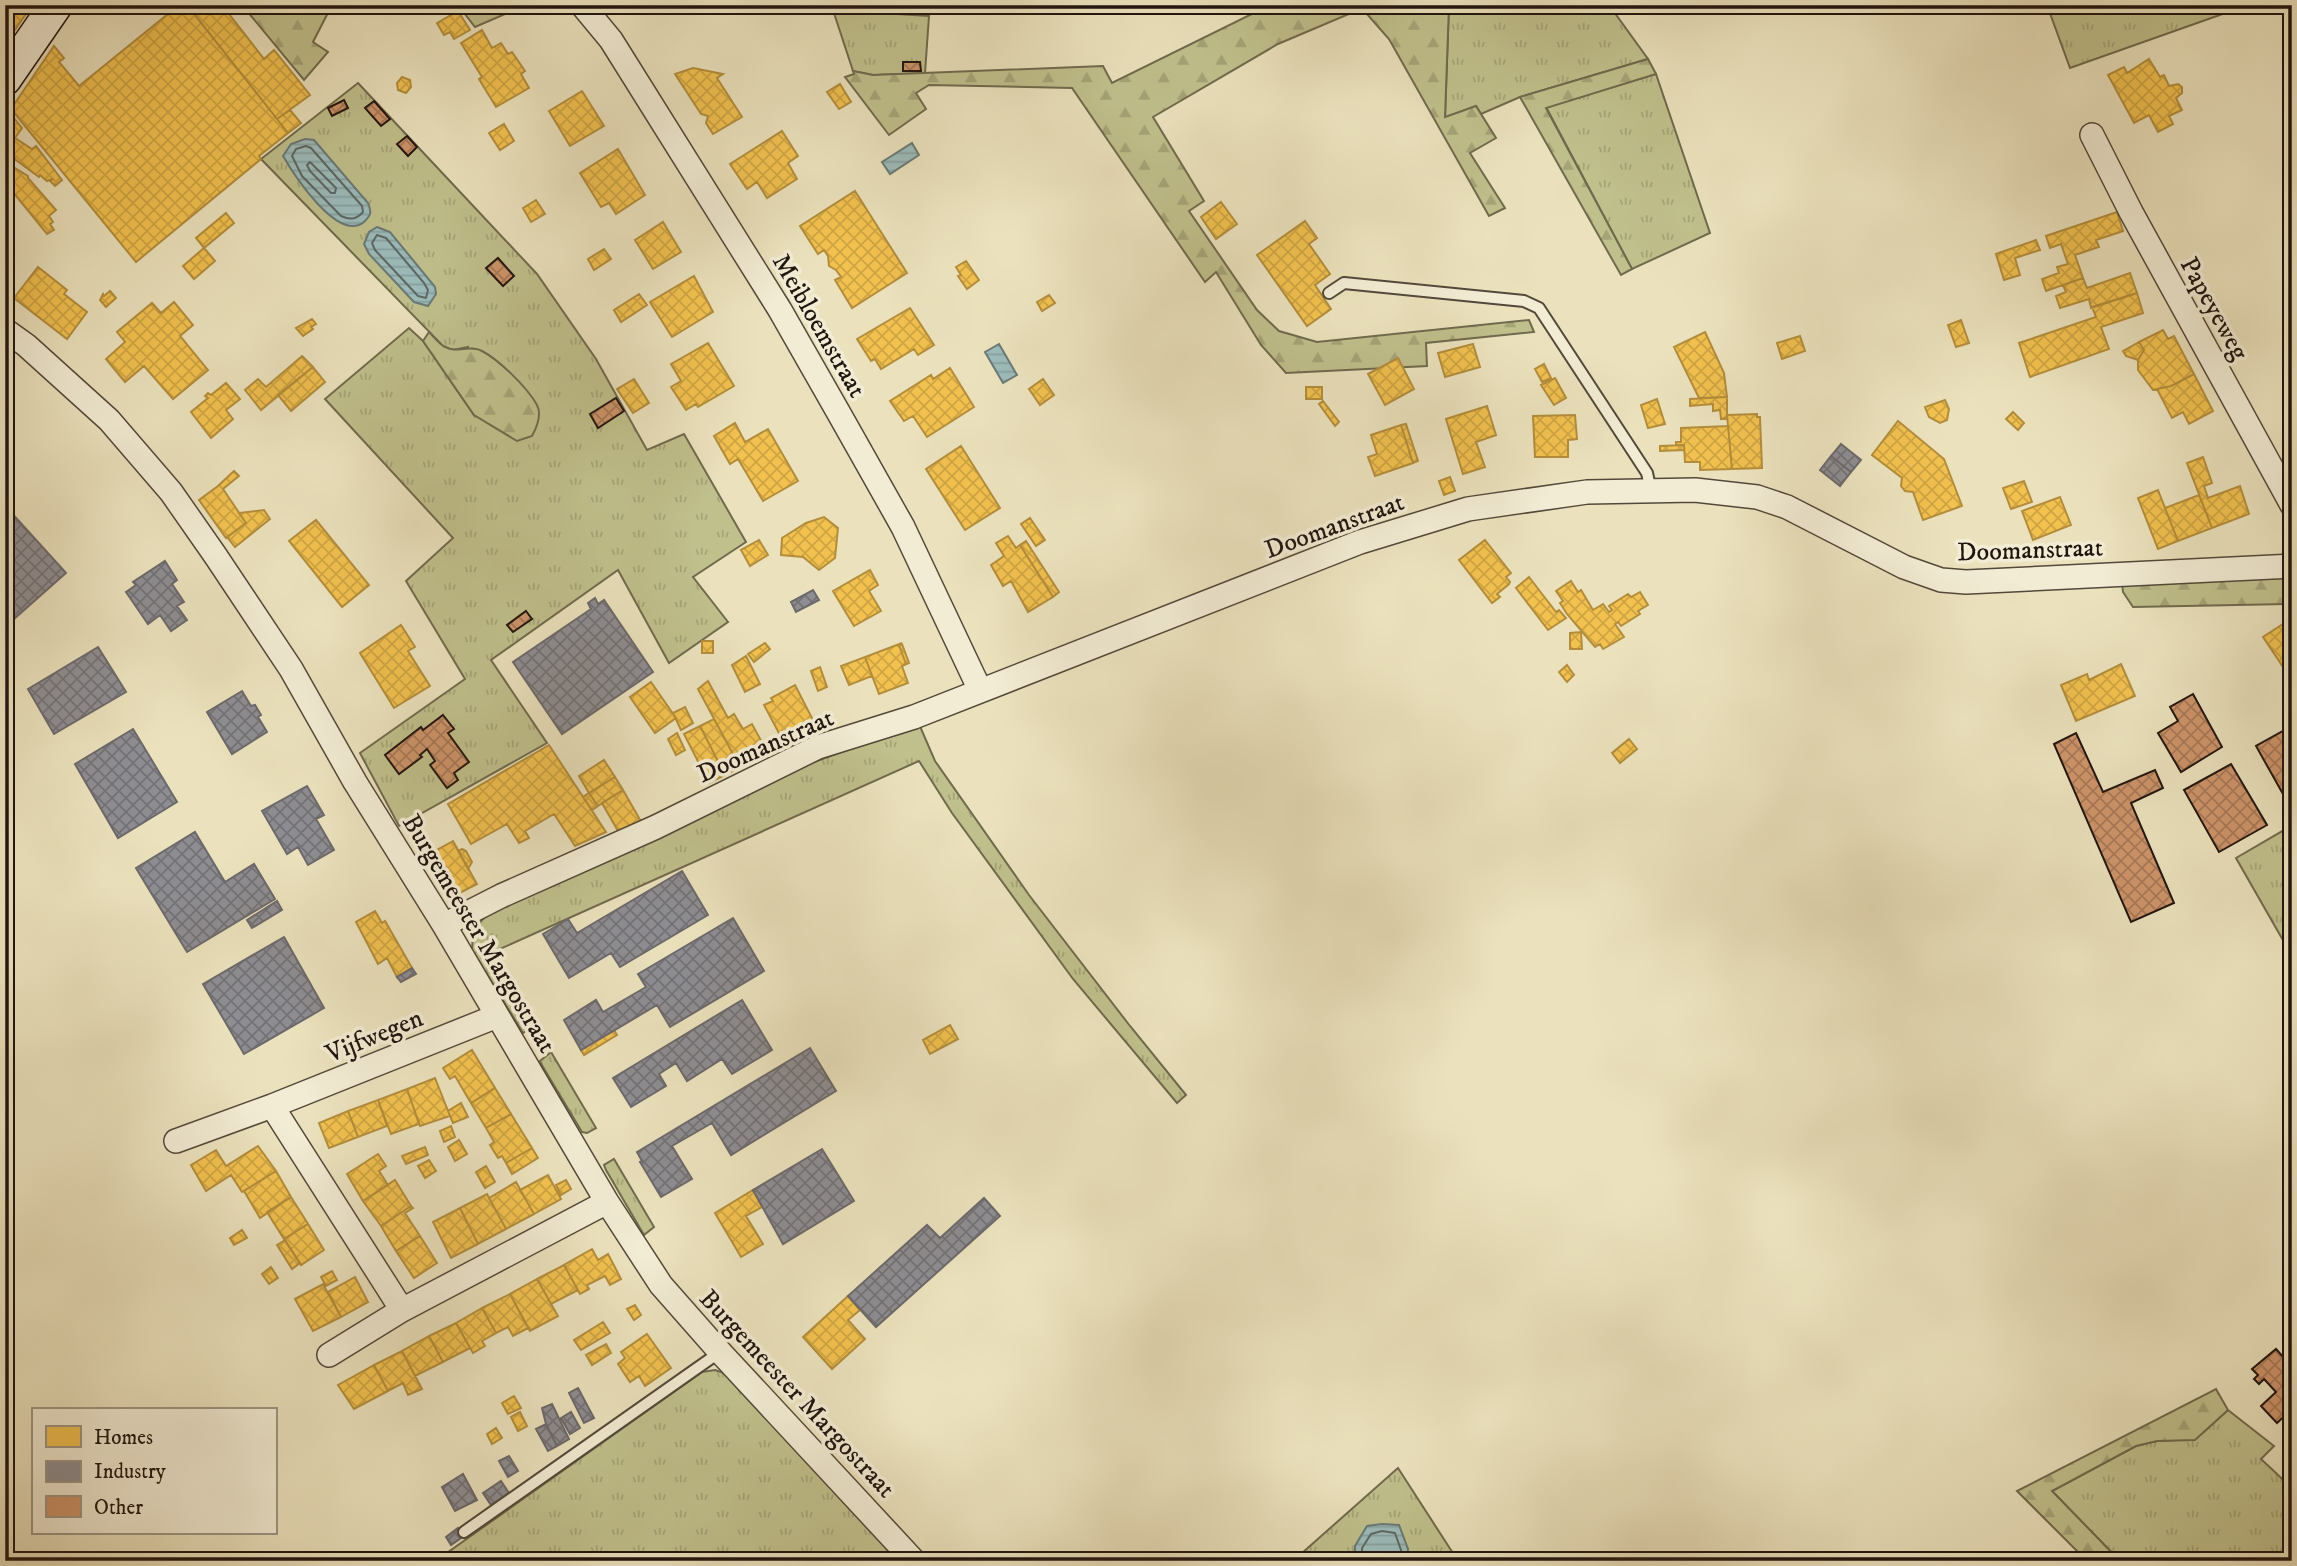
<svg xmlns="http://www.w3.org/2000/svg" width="2297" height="1566" font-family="'IM FELL DW Pica',serif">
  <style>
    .grass { fill: url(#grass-tufts); stroke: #706a4e; stroke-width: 2 }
    .forest { fill: url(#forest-firs); stroke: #706a4e; stroke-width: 2 }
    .water { fill: url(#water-rules); stroke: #6a7976; stroke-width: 2 }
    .homes { fill: url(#homes-cross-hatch); stroke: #b38d3b; stroke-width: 2 }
    .industry { fill: url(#industry-cross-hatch); stroke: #6c696b; stroke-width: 2 }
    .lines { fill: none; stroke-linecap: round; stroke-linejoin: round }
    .shore { stroke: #5e6865; stroke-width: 2 }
    .building { fill: url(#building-cross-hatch); stroke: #20140f; stroke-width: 2 }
    .lane-casing { stroke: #53483a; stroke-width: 14 }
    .street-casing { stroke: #53483a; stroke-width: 26 }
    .secondary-casing { stroke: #20140f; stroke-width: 35 }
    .lane { stroke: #f2ecd4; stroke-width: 10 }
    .street { stroke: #f2ecd4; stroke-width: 23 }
    .secondary { stroke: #f2ecd4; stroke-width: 32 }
    .labels { text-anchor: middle; stroke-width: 7; stroke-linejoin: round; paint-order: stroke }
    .street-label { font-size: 26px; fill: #20140f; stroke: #f2ecd4 }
  </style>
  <defs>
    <pattern id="grass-tufts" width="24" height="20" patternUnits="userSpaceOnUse" patternTransform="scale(1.75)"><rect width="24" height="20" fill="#c0c08c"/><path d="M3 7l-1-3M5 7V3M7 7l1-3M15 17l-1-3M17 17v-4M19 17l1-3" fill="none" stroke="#a5a478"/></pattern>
    <pattern id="forest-firs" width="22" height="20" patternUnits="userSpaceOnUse" patternTransform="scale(1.75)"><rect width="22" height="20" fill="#c0c08c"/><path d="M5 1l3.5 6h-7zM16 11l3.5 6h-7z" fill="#a5a478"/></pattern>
    <pattern id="water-rules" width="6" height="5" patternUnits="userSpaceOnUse" patternTransform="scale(1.75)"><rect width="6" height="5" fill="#9cbcbb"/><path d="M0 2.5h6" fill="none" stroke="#86a1a0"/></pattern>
    <pattern id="homes-cross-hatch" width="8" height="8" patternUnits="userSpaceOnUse" patternTransform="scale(1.75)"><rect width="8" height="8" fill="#f2c14e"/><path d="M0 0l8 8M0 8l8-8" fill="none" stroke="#cfa543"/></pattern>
    <pattern id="industry-cross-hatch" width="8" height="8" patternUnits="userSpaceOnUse" patternTransform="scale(1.75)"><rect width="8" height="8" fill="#8d8d92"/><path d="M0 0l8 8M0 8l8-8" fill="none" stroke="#737276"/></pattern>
    <pattern id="building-cross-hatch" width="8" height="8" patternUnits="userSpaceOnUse" patternTransform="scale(1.75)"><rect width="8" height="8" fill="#ce946a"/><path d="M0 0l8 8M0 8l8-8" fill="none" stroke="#a77856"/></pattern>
  </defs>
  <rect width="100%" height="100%" fill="#ebe2bd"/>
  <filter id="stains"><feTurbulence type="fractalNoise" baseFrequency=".00286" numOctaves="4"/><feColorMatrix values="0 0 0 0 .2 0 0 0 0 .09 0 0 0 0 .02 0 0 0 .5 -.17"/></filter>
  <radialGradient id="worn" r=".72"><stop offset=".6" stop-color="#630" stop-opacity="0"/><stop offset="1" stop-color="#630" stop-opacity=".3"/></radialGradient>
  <path class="grass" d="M1449 5H1609L1648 59 1520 97 1481 114 1476 106 1445 118Z
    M2047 5H2248L2070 68Z
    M833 10 929 16 925 73 873 75 853 71Z
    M1656 74 1710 233 1632 269 1546 107Z
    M358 83 537 274 596 359 647 450 684 434 746 542 693 577 728 622 669 663 618 570 491 660 547 743 399 826 360 753 465 679 406 581 453 538 325 399 409 328 423 341 474 415 468 347 453 350 443 346 261 159Z
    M919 724 935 761 1029 895 1130 1026 1186 1095 1177 1103 1073 979 952 813 919 761 491 953 535 1025 523 1033 472 950 473 933 482 920 499 906 814 762Z
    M2291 826H2292V956L2236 858Z
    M551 1052 596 1128 587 1133 582 1132 543 1067 540 1061Z
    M614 1159 654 1227 644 1235 606 1170 604 1165Z
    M715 1370 727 1374 902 1561H448L444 1555 702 1372Z
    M2228 1410 2274 1446 2261 1459 2292 1488V1561H2120L2052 1491 2136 1446 2157 1441 2195 1439Z
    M1398 1468 1458 1561H1293Z"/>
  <path class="forest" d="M242 5H332L313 42 328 52 304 80Z
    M458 5H526L475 27Z
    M1270 5H1449L1445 117 1476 106 1496 138 1470 153 1505 208 1489 216 1389 39 1367 14 1351 13 1278 44 1153 117 1204 201 1189 211 1257 310 1279 331 1317 342 1529 320 1534 332 1426 343 1427 366 1286 373 1261 345 1216 272 1205 282 1072 88 929 85 916 93 926 109 889 135 845 77 854 74 853 71 873 75 1103 66 1112 83Z
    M1648 59 1656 74 1546 108 1632 269 1621 275 1520 97Z
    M429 332C434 337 439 344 445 347 457 354 469 344 482 351 499 360 527 387 537 405 542 415 537 427 532 436L517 441 474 415 423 341Z
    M2292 575V604L2133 607 2123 592 2122 583Z
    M2216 1389 2228 1410 2195 1440 2157 1441 2136 1446 2052 1491 2120 1561H2087L2017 1491Z"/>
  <path class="water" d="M305 139 314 140 368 203C372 213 371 215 364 222 338 243 294 175 283 156L291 144Z
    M912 143 919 155 890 174 882 162Z
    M377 227 390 232 435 287 436 294 428 306 414 302 369 254 364 244 369 232Z
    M999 344 1017 375 1003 383 985 352Z
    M1382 1524 1399 1525 1408 1549 1407 1561H1355V1546L1367 1526Z"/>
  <path class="homes" d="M5 5H32L15 30 5 20Z
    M159 5H179L167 15Z
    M179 5H187L288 133 259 156 261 159 136 262 11 109 54 46 64 58 59 62 79 86Z
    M187 5H222L264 59 274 50 310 95 277 119Z
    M458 11 470 30 454 39 450 32 444 35 437 23Z
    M5 24 14 33 5 44Z
    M482 30 492 48 501 43 508 54 512 52 525 71 521 74 529 88 496 107 479 79 482 77 461 43Z
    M2149 59 2160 77 2164 75 2169 86 2178 84 2182 87V93L2176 98 2182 110 2169 116 2173 124 2158 132 2149 115 2134 123 2108 75 2124 67 2127 73Z
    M693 68 723 74 717 78 742 117 713 134 706 123 708 116 701 114 675 74Z
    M402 77 410 80 411 87 406 93 398 90 397 83Z
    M840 84 851 102 839 109 827 92Z
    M582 91 604 126 570 146 549 111Z
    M290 110 301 123 288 133 277 119Z
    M9 112 22 128 15 138 32 149 36 146 62 180 55 186 50 181 53 179 47 181 40 175 39 177 5 152V117Z
    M504 124 514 141 500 150 489 133Z
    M782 131 798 156 788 163 797 179 767 198 757 182 747 189 730 164Z
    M618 149 645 195 616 214 609 203 601 207 580 173Z
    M5 152 15 158 10 165 28 176V178L56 210 49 216 53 222 50 224 54 230 47 234 8 186 12 182 5 177Z
    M855 191 907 273 852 308 835 280 841 277 836 270 829 266 828 256 824 250 818 254 800 226Z
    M536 200 545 214 531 222 523 208Z
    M1221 202 1237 224 1216 239 1201 217Z
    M2117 212 2123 231 2096 240 2099 247 2075 255 2083 278 2046 291 2042 279 2059 273 2057 267 2068 264 2061 244 2050 248 2046 236Z
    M226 213 234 223 204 248 196 238Z
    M1305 221 1317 238 1309 244 1330 274 1315 285 1331 309 1307 326 1257 255Z
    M663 222 681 252 653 269 635 240Z
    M2036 240 2040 250 2015 258 2020 275 2004 280 1996 254Z
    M204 248 215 261 194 279 183 266Z
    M604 249 611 259 594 270 588 259Z
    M966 261 979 280 967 289 958 276 961 275 956 267Z
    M38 267 67 290 64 294 87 312 67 339 14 298Z
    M2130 273 2137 293 2091 308 2089 299 2060 308 2056 296 2066 292 2063 285 2083 278 2087 288Z
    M694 276 713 312 672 337 650 302Z
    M110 291 116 298 106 307 100 300 103 294 104 296Z
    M2137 293 2143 313 2101 327 2109 349 2030 377 2019 343 2096 317 2092 307Z
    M639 294 647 305 621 322 614 310Z
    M1049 295 1055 303 1042 311 1037 302Z
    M174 302 193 325 180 336 208 370 173 399 144 366 125 382 106 359 125 342 117 332 152 303 161 313Z
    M910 308 934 345 918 355 914 349 881 369 875 359 871 361 857 339Z
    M312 319 316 324 311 327 313 329 303 336 296 328Z
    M1961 320 1969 343 1956 347 1948 325Z
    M2163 330 2168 339 2174 336 2194 374 2171 386 2153 390 2138 370V360L2144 350 2139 342Z
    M1705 332 1724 373 1727 397 1699 398 1674 347Z
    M1800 336 1805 351 1782 359 1777 343Z
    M2139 342 2144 350 2138 360 2126 356 2123 351Z
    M708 343 734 386 698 407 696 404 686 410 671 387 681 381 671 364Z
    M1473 344 1480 367 1445 377 1438 353Z
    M302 356 313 367 261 410 245 390 258 379 266 387Z
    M1398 358 1414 389 1385 405 1368 374Z
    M1544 364 1551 378 1542 382 1535 369Z
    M313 367 325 382 291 411 278 395Z
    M950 368 974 407 927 437 913 416 904 421 890 401 931 375 933 379Z
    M2194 374 2213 411 2189 424 2183 412 2172 418 2157 389 2171 386Z
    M1555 378 1566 398 1554 405 1541 385Z
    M634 379 649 403 633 413 617 389Z
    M1043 379 1054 395 1040 405 1029 389Z
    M226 383 240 399 226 410 233 419 211 438 191 412 208 398 205 396 208 393 211 395Z
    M1306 387H1322V399H1306Z
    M1727 397V418L1721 419 1720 410 1713 411V404L1690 406V399Z
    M1657 399 1665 424 1648 428 1641 405Z
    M1945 400 1949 409 1947 420 1940 423 1929 417 1925 407Z
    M1323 401 1339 422 1335 426 1319 404Z
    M1487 406 1496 435 1476 442 1485 467 1463 474 1446 419Z
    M2013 412 2024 423 2018 430 2006 419Z
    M1757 414V417H1760L1762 468 1732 469 1727 415Z
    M1575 415 1577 439 1568 440V457H1535L1533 416Z
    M1898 421 1944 459 1962 506 1923 520 1913 492 1905 491 1901 486 1902 478 1872 455Z
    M735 423 745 442 768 429 798 481 763 501 738 459 730 464 714 436Z
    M1406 424 1418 461 1413 463 1401 425Z
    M1401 425 1413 463 1375 476 1368 457 1377 454 1371 435Z
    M1728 426 1732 469 1700 470V462H1685L1684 445H1676V442H1681V428Z
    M1684 445V450L1660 451V446Z
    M961 446 1000 508 965 530 926 469Z
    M2203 457 2212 483 2204 486 2208 498 2240 486 2249 514 2212 528 2187 463Z
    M234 471 239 476 223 489 246 523 226 538 199 500 218 486Z
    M1450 477 1455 491 1444 495 1439 481Z
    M2024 481 2032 502 2011 509 2003 488Z
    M2158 490 2178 541 2158 549 2138 498Z
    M2199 495 2212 528 2178 541 2165 508Z
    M2060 497 2071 525 2033 540 2022 511Z
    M264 510 270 519 235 547 227 537 246 523 239 513Z
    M824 517 838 528 835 558 819 570 803 557 781 555 782 538 806 523Z
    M1030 518 1045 540 1036 546 1021 524Z
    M316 520 369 585 342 607 289 541Z
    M1008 536 1016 548 1020 545 1053 597 1028 612 1011 581 1003 586 991 565 1004 556 996 543Z
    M759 540 768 555 750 566 741 550Z
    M1485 540 1511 573 1506 577 1510 582 1509 584 1497 594 1500 597 1492 603 1459 560Z
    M1026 541 1059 592 1053 597 1020 545Z
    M870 570 878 585 869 591 881 611 854 626 833 591Z
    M1529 577 1556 612 1559 610 1566 618 1548 630 1516 588Z
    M1571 581 1578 592 1581 590 1593 610 1603 604 1609 612 1612 610 1609 606 1628 594 1631 597 1640 592 1648 605 1638 611 1640 614 1621 626 1618 622 1615 624 1624 637 1603 649 1600 644 1595 647 1567 614 1560 603 1563 601 1556 591Z
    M2292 618V679H2291L2263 637Z
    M401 625 415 647 408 651 430 686 394 708 360 653Z
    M1581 632 1582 649H1570V633Z
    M702 641H713V653H702Z
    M765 643 770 649 754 662 748 654Z
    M902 643 899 645 906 664 902 666 908 683 879 694 865 657Z
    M902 644 909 663 902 666 906 664 899 645Z
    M746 656 760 684 745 692 732 665Z
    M865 657 872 676 849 685 841 666Z
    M2121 664 2135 696 2076 721 2061 685 2087 674 2089 680Z
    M1567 665 1574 675 1567 682 1559 672Z
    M820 667 827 687 818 691 811 671Z
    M708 681 728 718 734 714 743 729 752 724 764 746 754 751 757 758 740 767 698 689Z
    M651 682 676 718 655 733 630 697Z
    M795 685 813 720 781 737 764 705 773 701 771 698Z
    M685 707 693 723 681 730 673 713Z
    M714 719 740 767 725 775 700 726Z
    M700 726 725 775 709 783 684 734Z
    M677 733 685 750 676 755 668 739Z
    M1629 739 1637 749 1620 763 1612 753Z
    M549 745 606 832 575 846 554 814 525 831 529 838 519 843 507 824 471 844 448 804Z
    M604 760 615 777 589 793 579 776Z
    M615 777 623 790 598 806 589 793Z
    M623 790 643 825 622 838 602 803Z
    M589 793 598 806 592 810 583 797Z
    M453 841 477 884 450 898 441 882 444 881 442 878 438 880 426 856Z
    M462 849 466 851 472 862 468 869 458 851Z
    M375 911 382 923 385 921 412 968 397 977 387 958 378 964 356 922Z
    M950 1025 958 1039 930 1054 923 1040Z
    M614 1030 617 1035 584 1055 581 1050Z
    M472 1050 495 1088 471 1103 455 1076 450 1079 443 1068Z
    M435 1078 450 1116 420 1126 407 1089Z
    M495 1088 511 1114 486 1128 471 1103Z
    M407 1089 419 1124 391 1134 378 1100Z
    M378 1100 387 1126 358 1137 348 1111Z
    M461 1103 468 1117 453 1123 448 1111Z
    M348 1111 358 1137 329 1148 319 1123Z
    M511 1114 532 1148 506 1163 502 1156 498 1158 490 1145 494 1142 486 1128Z
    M451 1126 455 1137 444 1142 440 1131Z
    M459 1140 467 1154 455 1161 448 1147Z
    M258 1146 276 1171 242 1192 231 1175 206 1191 191 1165 216 1150 226 1166Z
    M425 1147 428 1155 406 1164 402 1156Z
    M532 1148 538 1158 512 1174 506 1163Z
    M378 1154 386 1166 379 1171 388 1185 363 1201 347 1174Z
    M429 1160 436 1171 425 1178 418 1166Z
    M486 1166 495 1182 485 1188 476 1172Z
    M276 1171 291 1197 260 1218 244 1191Z
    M548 1175 561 1199 534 1214 520 1190Z
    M395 1180 411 1206 381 1226 363 1201Z
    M566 1180 571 1189 561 1195 556 1185Z
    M516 1182 534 1214 506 1229 489 1198Z
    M753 1190 762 1207 746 1216 763 1244 741 1257 715 1213Z
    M487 1194 506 1229 478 1244 460 1208Z
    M291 1197 308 1224 284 1239 267 1212Z
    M411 1206 413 1208 405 1213 420 1236 396 1251 381 1226Z
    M460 1208 478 1244 451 1258 433 1222Z
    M308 1224 324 1250 301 1265 284 1239Z
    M242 1230 247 1238 234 1245 230 1238Z
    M420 1236 437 1263 414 1278 396 1251Z
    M285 1240 300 1263 292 1269 277 1245Z
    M592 1249 598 1260 608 1254 621 1279 610 1285 605 1276 587 1285 589 1289 580 1294 564 1265Z
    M564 1265 578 1290 551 1304 537 1279Z
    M271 1267 278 1278 269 1284 262 1274Z
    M332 1271 337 1280 326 1286 321 1277Z
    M355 1277 368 1302 341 1317 328 1292Z
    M537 1279 558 1316 530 1331 510 1294Z
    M323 1284 341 1317 313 1331 295 1299Z
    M510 1294 528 1328 513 1336 508 1327 496 1333 482 1308Z
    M848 1296 860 1310 848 1320 865 1339 832 1369 803 1337Z
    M635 1305 641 1315 634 1320 627 1309Z
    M482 1308 496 1333 482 1341 485 1346 473 1353 456 1323Z
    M603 1322 610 1333 581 1350 574 1340Z
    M456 1323 470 1348 443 1362 429 1336Z
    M647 1334 671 1368 645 1386 639 1376 630 1382 618 1364 625 1358 621 1352Z
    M429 1336 443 1362 415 1376 402 1351Z
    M606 1344 611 1353 592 1365 586 1355Z
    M402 1351 422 1389 408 1395 403 1383 388 1391 374 1365Z
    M374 1365 388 1391 354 1409 338 1385Z
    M514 1396 521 1408 508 1414 502 1403Z
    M520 1412 527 1426 518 1431 511 1417Z
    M496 1428 502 1438 492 1444 487 1434Z"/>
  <path class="industry" d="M1841 444 1861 460 1851 472 1831 456Z
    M1831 456 1851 472 1840 486 1820 470Z
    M8 509 66 573 5 627V512Z
    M165 561 177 580 172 584 184 602 177 606 187 620 171 631 160 615 148 624 126 592 136 585 133 582Z
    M813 590 819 600 796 612 791 602Z
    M595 598 598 604 604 600 653 672 562 734 513 662 591 609 588 603Z
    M98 647 126 692 54 734 28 689Z
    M242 691 251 706 255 705 261 715 258 717 267 732 232 754 207 712Z
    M133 729 177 802 118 838 75 764Z
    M307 786 324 815 316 819 334 850 308 865 298 847 287 854 262 811Z
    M195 832 225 882 254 864 275 899 187 952 136 868Z
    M682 871 708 915 620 967 611 953 569 978 543 934 568 919 577 933Z
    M277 901 282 910 252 928 247 920Z
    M733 918 764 971 670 1027 657 1005 581 1050 564 1020 596 1000 603 1012 646 987 638 974Z
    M284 937 324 1008 244 1054 203 984Z
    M412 968 416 974 401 982 397 977Z
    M742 1000 772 1050 732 1074 722 1059 687 1081 676 1063 659 1074 666 1086 631 1107 613 1078Z
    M810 1048 836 1091 731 1155 712 1123 672 1146 692 1179 661 1197 640 1162 642 1161 637 1152Z
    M822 1149 854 1201 783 1244 753 1190Z
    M984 1198 1000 1216 876 1327 848 1296 927 1225 940 1238Z
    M578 1388 594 1418 584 1423 569 1393Z
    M552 1404 569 1439 557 1446 546 1424 542 1408Z
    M571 1412 580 1428 570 1434 561 1418Z
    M546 1424 557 1446 548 1451 536 1429Z
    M509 1456 518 1471 508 1477 499 1461Z
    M463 1474 477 1500 455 1511 442 1487Z
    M501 1481 509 1493 491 1505 483 1493Z
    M458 1528 464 1536 451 1545 446 1537Z"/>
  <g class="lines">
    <path class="shore" d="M306 146 311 148 362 206 363 212C356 220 350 220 341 216L302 176 292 156 296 149Z
      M310 162 336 188 335 193H331L310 171 307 165Z
      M377 235 386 238 424 283 428 290 426 298 418 296 375 250 372 243Z
      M1362 1561V1548L1371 1534 1382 1531 1395 1533 1401 1550 1400 1561"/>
  </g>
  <path class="building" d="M903 62H920L921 71H903Z
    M344 100 348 108 332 116 328 108Z
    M374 101 390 119 381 126 365 108Z
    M407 136 417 147 408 156 397 144Z
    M498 258 514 276 503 286 486 268Z
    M616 398 624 411 598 428 590 414Z
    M526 611 532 619 513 632 507 625Z
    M2193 694 2222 747 2181 772 2158 733 2178 721 2170 707Z
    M443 715 454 729 448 733 469 762 454 773 458 780 447 788 430 765 435 761 427 749 420 755 422 757 399 774 385 755 421 727 423 730Z
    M2292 726V810L2256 746Z
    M2076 733 2103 792 2155 770 2163 788 2131 803 2174 903 2131 922 2054 744Z
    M2231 764 2267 825 2219 852 2184 790Z
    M2276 1349 2292 1367V1409L2277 1423 2261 1406 2276 1392 2264 1379 2259 1384 2254 1379 2258 1375 2252 1369Z"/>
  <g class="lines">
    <defs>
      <path id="lane" d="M1329 293 1344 283 1524 301 1539 308 1647 473 1651 491
        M464 1532 720 1352"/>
      <path id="street" d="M582 5 611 40 780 310 841 417 903 527 980 690
        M2092 135 2131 212 2292 505
        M5 330 26 345 109 420 171 492 215 555 291 669 355 782 444 925 607 1202 661 1285 720 1352 914 1561
        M444 925 501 896 656 827 818 747 914 717 1360 542 1468 509 1587 492 1695 490 1757 497 1787 507 1904 567 1941 580 1966 582 2292 566
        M272 1106 402 1310
        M176 1141 272 1106 497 1016
        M329 1355 402 1310 607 1202"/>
      <path id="secondary" d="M5 79 56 5"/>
    </defs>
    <use href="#lane" class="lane-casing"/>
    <use href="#street" class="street-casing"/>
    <use href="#secondary" class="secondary-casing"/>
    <use href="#lane" class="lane"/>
    <use href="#street" class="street"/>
    <use href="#secondary" class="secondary"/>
  </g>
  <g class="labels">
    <g class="street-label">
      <text transform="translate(2215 308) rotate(61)" y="9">Papeyeweg</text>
      <text transform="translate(820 325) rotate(60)" y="9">Meibloemstraat</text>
      <text transform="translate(1334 525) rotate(-20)" y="9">Doomanstraat</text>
      <text transform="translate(2030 549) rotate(-2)" y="9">Doomanstraat</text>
      <text transform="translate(765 745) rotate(-24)" y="9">Doomanstraat</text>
      <text transform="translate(480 933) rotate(59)" y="9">Burgemeester Margostraat</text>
      <text transform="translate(374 1035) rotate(-22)" y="9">Vijfwegen</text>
      <text transform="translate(798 1393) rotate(47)" y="9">Burgemeester Margostraat</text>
    </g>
  </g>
  <rect width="2297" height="1566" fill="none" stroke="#ebe2bd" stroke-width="28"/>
  <rect x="7" y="7" width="2283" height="1552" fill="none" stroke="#20140f" stroke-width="3.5"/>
  <rect x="14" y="14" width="2269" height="1538" fill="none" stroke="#20140f" stroke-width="2"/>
  <rect x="32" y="1408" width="245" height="126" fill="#f2ecd4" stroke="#9e9685" stroke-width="2"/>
  <rect x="46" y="1426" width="35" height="21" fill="#f2c14e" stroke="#9e9685" stroke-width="2"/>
  <text x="94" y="1444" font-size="21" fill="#20140f">Homes</text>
  <rect x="46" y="1461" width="35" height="21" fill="#8d8d92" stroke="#9e9685" stroke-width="2"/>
  <text x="94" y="1478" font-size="21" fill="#20140f">Industry</text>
  <rect x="46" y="1496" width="35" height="21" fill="#ce946a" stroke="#9e9685" stroke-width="2"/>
  <text x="94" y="1514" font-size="21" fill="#20140f">Other</text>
  <rect width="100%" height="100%" filter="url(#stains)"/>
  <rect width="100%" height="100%" fill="url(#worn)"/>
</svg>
